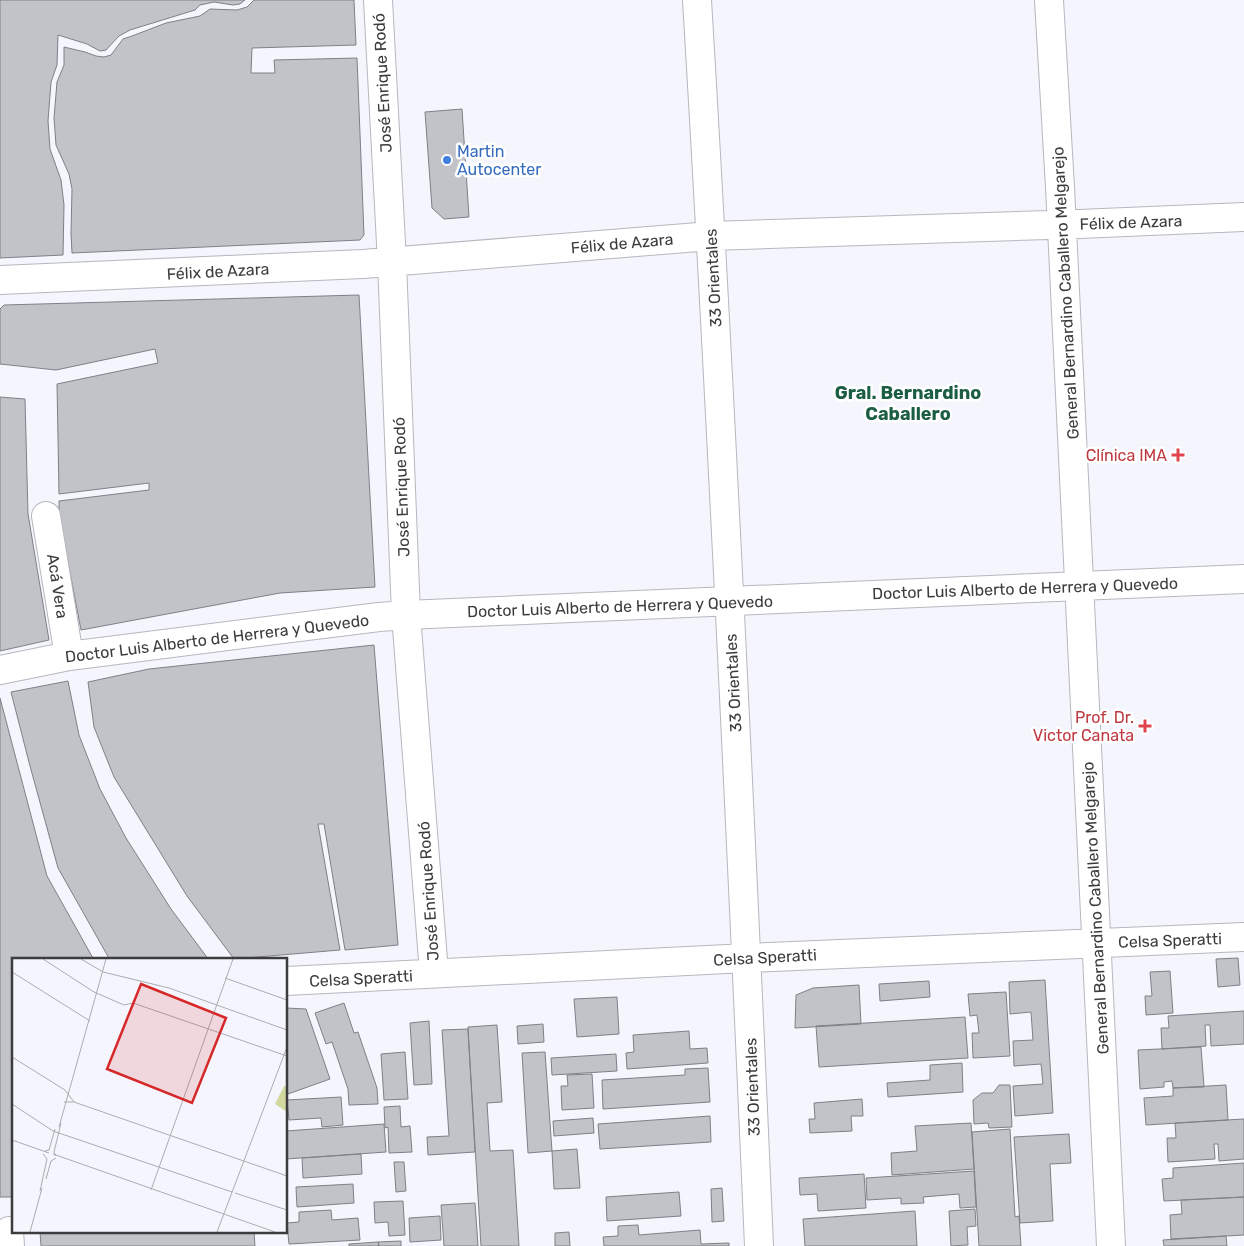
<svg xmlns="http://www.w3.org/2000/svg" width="1244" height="1246" font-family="Rubik,sans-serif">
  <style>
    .building { fill: #c2c3c9; stroke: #7f8086 }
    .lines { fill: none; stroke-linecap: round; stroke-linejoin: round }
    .minor-casing { stroke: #b7b7be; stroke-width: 30 }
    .minor { stroke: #fff; stroke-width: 28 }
    .shop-dot { fill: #3f7fe0; stroke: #fff; stroke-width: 2 }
    .health-dot { fill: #e0444e; stroke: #fff; stroke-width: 2 }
    .labels { text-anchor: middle; stroke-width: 5; stroke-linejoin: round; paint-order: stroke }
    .street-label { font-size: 16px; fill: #3c3c3f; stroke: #fff }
    .shop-label { font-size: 16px; fill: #366cbe; stroke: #fff; text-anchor: start }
    .health-label { font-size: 16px; fill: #be3a42; stroke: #fff; text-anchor: end }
    .neighbourhood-label { font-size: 18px; font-weight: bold; fill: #1b5e44; stroke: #fff }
    .inset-road { fill: none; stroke: #abacb1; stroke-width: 1 }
    .view { fill: #d62828; fill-opacity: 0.15; stroke: #d62828; stroke-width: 2.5 }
    .inset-edge { fill: none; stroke: #3c3c3f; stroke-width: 2.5 }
  </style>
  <rect width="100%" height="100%" fill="#f5f6fd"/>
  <path class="building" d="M0 0H245L240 4 233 5 214 2 200 5 195 10 130 30 119 36 106 50 100 51 87 44 58 35 57 65 51 82 48 121 50 149 61 180 64 205 63 255 0 258Z
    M254 0H354L356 45 252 48 251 73H275L274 60 357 58 364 235 360 240 72 253 71 234 72 189 69 174 56 145 54 118 57 82 64 65V47L85 52 96 56 104 57 111 55 123 39 132 36 166 23 200 16 210 9 237 10 247 7Z
    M462 109 469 217 444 219 432 208 425 112Z
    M359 295 375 587 280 593 81 630 59 515V501L149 490V483L59 494 57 384 158 363 155 349 56 370 0 364V309L4 305Z
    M0 397 25 399 28 514 49 640 0 651Z
    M374 645 398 945 345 950 324 824H318L340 950 234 959 187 896 114 777 94 727 88 682 149 669Z
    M68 681 79 735 100 789 126 838 171 909 209 960H110L58 868 30 766 11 692Z
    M0 698 47 876 94 960H14V1197H0Z
    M1238 958 1240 985 1218 987 1216 959Z
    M1170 971 1173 1013 1146 1015 1145 996H1152L1150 972Z
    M1045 980 1053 1113 1015 1116 1013 1086 1043 1084 1041 1064 1014 1066 1013 1041 1033 1040 1031 1012 1010 1014 1009 982Z
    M929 981 930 997 880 1001 879 984Z
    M859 985 861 1024 795 1028 796 995 813 988Z
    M1006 992 1010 1056 973 1058 972 1033H979L977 1015 970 1016 968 994Z
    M617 997 619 1034 577 1037 574 999Z
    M344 1003 354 1033 358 1032 377 1088 378 1104 349 1105 348 1089 332 1042 326 1044 315 1013Z
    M286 1008 306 1009 330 1079 288 1094 286 1089Z
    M1244 1011V1044L1211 1046 1210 1025H1205L1206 1046 1162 1049 1161 1028H1169L1168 1016Z
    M965 1017 968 1058 819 1067 816 1026Z
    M429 1021 432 1084 414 1085 410 1023Z
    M543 1024 544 1042 518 1044 517 1026Z
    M497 1025 502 1102 487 1103 490 1151 513 1150 519 1246H481L468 1029V1027Z
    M468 1029 475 1152 428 1155 427 1137 449 1136 442 1030Z
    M689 1031 690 1049 707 1048 708 1063 627 1069 626 1053 634 1052 633 1035Z
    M1201 1047 1204 1087 1173 1088 1172 1081 1164 1082V1087L1140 1089 1138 1050Z
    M405 1052 408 1099 384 1100 381 1054Z
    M545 1052 552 1151 528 1153 522 1053Z
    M616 1054 617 1071 552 1075 551 1058Z
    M962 1063 963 1092 888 1097 887 1083 930 1080V1065Z
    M708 1068 710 1102 603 1109 602 1080 685 1075V1069Z
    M592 1074 594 1108 562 1110 561 1086H568L567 1075Z
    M999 1085H1010L1012 1127 989 1128 988 1123 974 1124 973 1100 982 1093H993Z
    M1226 1085 1228 1120 1146 1125 1144 1098 1173 1096V1088Z
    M341 1097 343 1125 322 1127 321 1118 289 1120 287 1100Z
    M862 1099 863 1116H851L852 1131 810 1133 809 1119H815L814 1103Z
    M400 1106 401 1127 410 1126 412 1152 389 1153 388 1127 385 1128 384 1107Z
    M710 1116 711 1142 600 1149 598 1124Z
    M593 1118 594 1133 554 1136 553 1121Z
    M1244 1119V1159L1219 1161 1218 1144H1214L1215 1159 1168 1162 1167 1138H1176L1175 1123Z
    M971 1123 974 1169 892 1175 891 1153 917 1151 915 1126Z
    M384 1124 386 1152 286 1159V1131Z
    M1010 1129 1015 1217 1019 1216 1021 1246H979L972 1132Z
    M1069 1134 1071 1163 1050 1164 1053 1221 1020 1223 1014 1137Z
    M577 1149 580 1188 554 1189 552 1151Z
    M361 1154 362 1174 303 1178 302 1158Z
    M394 1162H404L406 1191 396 1192Z
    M1244 1163V1197L1164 1201 1162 1179 1173 1178V1168Z
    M974 1171 976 1207 960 1208 959 1194 923 1197 924 1203 901 1204V1198L867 1200 866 1178Z
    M864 1174 866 1208 818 1211 817 1194 800 1195 799 1178Z
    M353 1184 354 1203 297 1207 296 1187Z
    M722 1188 724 1221 712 1222 711 1189Z
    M679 1192 681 1216 607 1221 606 1197Z
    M1244 1197V1235L1171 1239 1170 1215 1182 1214 1181 1200Z
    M403 1201 405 1235 389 1236 388 1222 375 1223 374 1202Z
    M475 1203 478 1246H444L441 1205Z
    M975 1209 976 1226 967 1227 968 1245 951 1246 949 1211Z
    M331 1210 332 1220 358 1218 360 1240 289 1244 287 1223 299 1222V1212Z
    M915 1211 917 1246H805L803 1219Z
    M440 1216 441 1240 410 1242 409 1218Z
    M638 1225 639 1235 700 1230 701 1244 729 1243V1246H604L603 1237 618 1236V1226Z
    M40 1232H254L255 1246H41Z
    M569 1232 570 1246H555V1233Z
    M1226 1236 1227 1246H1164L1163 1240Z
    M401 1241V1246H379L378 1242Z
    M378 1242 379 1246H349V1244Z"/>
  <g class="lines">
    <defs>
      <path id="minor" d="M378 0 392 262 406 615 434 973
        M697 0C722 415 741 831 759 1246
        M1049 0 1060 187 1111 1246
        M0 280 363 264 711 236 1079 224 1244 217
        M46 516 69 656
        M0 670 69 656 379 617 406 615 1244 579
        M286 981 747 958 1244 937
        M9 1231 10 1246"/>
    </defs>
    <use href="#minor" class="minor-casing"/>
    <use href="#minor" class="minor"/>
  </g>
  <circle class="shop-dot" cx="447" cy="160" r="5"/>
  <g class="health-dot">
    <path d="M1175.5 447.5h5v5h5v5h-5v5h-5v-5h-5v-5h5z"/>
    <path d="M1142.5 718.5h5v5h5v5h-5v5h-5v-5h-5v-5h5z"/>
  </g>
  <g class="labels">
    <g class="street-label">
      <text transform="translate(382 83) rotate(-93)" y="6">José Enrique Rodó</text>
      <text transform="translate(1131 222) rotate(-2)" y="6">Félix de Azara</text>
      <text transform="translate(622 243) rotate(-5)" y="6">Félix de Azara</text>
      <text transform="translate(218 271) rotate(-3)" y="6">Félix de Azara</text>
      <text transform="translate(713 278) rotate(-93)" y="6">33 Orientales</text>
      <text transform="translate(1065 293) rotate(-93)" y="6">General Bernardino Caballero Melgarejo</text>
      <text transform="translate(401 487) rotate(-92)" y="6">José Enrique Rodó</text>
      <text transform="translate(58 586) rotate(81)" y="6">Acá Vera</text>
      <text transform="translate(1025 588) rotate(-2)" y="6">Doctor Luis Alberto de Herrera y Quevedo</text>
      <text transform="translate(620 606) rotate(-2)" y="6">Doctor Luis Alberto de Herrera y Quevedo</text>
      <text transform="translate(217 638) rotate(-7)" y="6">Doctor Luis Alberto de Herrera y Quevedo</text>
      <text transform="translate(733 683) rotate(-93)" y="6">33 Orientales</text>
      <text transform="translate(428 891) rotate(-94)" y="6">José Enrique Rodó</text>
      <text transform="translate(1095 908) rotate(-93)" y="6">General Bernardino Caballero Melgarejo</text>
      <text transform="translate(1170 940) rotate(-2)" y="6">Celsa Speratti</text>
      <text transform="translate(765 957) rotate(-3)" y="6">Celsa Speratti</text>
      <text transform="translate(361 978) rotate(-3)" y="6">Celsa Speratti</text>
      <text transform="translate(752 1087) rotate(-92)" y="6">33 Orientales</text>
    </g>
    <g class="shop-label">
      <text x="457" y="157">Martin<tspan x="457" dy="18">Autocenter</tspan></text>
    </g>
    <g class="health-label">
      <text x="1167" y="461">Clínica IMA</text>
      <text x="1134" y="723">Prof. Dr.<tspan x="1134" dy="18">Victor Canata</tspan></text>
    </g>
    <g class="neighbourhood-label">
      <text x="908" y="399">Gral. Bernardino<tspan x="908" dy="21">Caballero</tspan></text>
    </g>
  </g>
  <g transform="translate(12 958)">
    <rect width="275" height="275" fill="#f5f6fd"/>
    <path d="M272 128 275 129V154L263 146Z" fill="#d2d99e"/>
    <path class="inset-road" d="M31 1 82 34 112 47 121 45 275 98M69 1 91 14 157 30 275 72M0 14 78 63M213 20 275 42M0 99 53 132 62 144M52 144H62L275 218M0 146 41 173 220 234M47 169 94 1M0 182 37 195M33 193 37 192 43 171M41 196 263 274M44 198 42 194 49 165M34 221 39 203 44 200M139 232 221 1M28 233 35 201 31 196M223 235 275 252M18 274 30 230M205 274 275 89"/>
    <path class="view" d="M129 26 214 60 180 145 95 111Z"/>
    <rect width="275" height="275" class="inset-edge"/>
  </g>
</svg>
